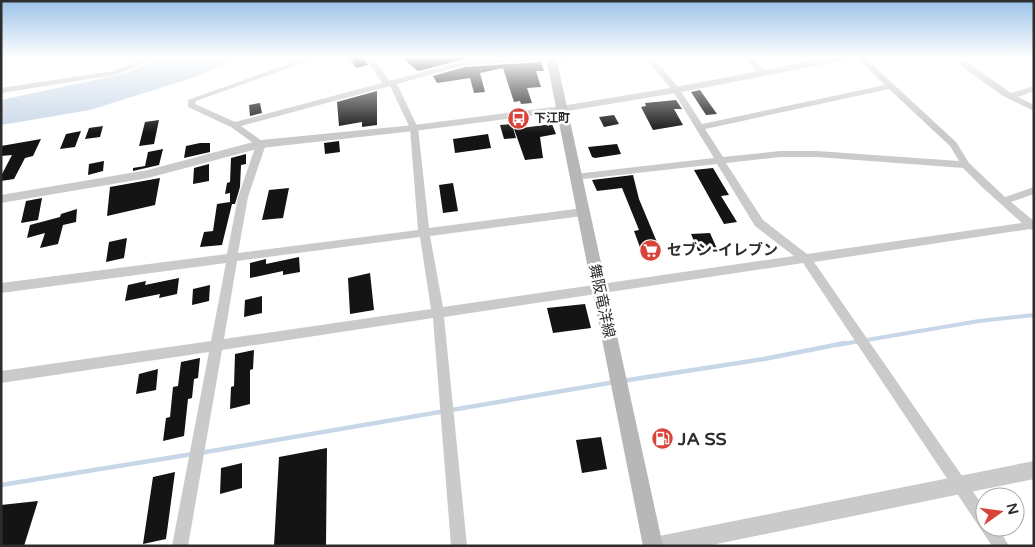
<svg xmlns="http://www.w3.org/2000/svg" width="1035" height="547" font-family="'Varela Round','Noto Sans JP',sans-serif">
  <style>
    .water { fill: #c8d7e8 }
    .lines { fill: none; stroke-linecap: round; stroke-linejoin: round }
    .stream-far1 { stroke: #c8d7e8; stroke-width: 4 }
    .stream { stroke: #c8d7e8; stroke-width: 4.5 }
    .building { fill: #141414 }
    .minor { fill: #cacaca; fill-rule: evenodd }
    .tertiary { fill: #cacaca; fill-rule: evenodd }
    .secondary { fill: #b7b7b7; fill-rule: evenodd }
    .labels { text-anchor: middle; stroke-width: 5; stroke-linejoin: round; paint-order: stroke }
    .far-poi-label { font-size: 12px; font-weight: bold; fill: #2d2d2d; stroke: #fff; text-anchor: start }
    .poi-label { font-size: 15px; font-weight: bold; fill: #2d2d2d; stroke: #fff; text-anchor: start }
    .street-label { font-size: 15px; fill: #2d2d2d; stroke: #fff }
    .near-poi-label { font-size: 18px; font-weight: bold; fill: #2d2d2d; stroke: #fff; text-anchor: start }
  </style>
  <rect width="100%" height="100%" fill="#fff"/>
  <path class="water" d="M164 57H241L195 77 90 110 1 125V100L123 74Z"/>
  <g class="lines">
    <path class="stream-far1" d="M837 345 979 321 1034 315"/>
    <path class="stream" d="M622 381 764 359 845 343
      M200 453 615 382
      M1 485 193 454"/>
  </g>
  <path class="building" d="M349 57H363L368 65 356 68Z
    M401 57H515L465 59 418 71Z
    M541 62 544 71H536L541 87 527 88 532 103 521 104 520 101 514 102 503 68 480 73 485 92 474 93 470 78 437 83 433 76 465 67Z
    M700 90 717 114 706 115 691 92Z
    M377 91V125L362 127V122L339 126 337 102Z
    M676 100 682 109H674L683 125 653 130 641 107 646 106 645 103Z
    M260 103 262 113 250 116 249 105Z
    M614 115 619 124 604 127 599 117Z
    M159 120 154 144 139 146 145 122Z
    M512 124 516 138 504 139 500 125Z
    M552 124 556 134 540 137 543 158 525 160 514 129Z
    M103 126 100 137 85 139 89 128Z
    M81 131 75 147 60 149 66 134Z
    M488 134 491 148 455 153 453 139Z
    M41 139 33 156 25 158 14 179 1 181V176L12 155 1 156V146Z
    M339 141 340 152 325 154 324 143Z
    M200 143H210V152L184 158 186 146Z
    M617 144 621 154 595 158 592 157 588 147Z
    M163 149 159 165 133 171V168L145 166 148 152Z
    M246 154V164L241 165 240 187 235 204H232L222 245 200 247 204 232 213 231 217 204 230 202V193L225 194 227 183 230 182 231 158Z
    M104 161 103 171 88 175 89 164Z
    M209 164V181L193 184 194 168Z
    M713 168 729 195 721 196 737 222 724 224 694 170Z
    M633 175 639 199 659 247 641 250 634 231 639 230 622 188 597 191 592 180Z
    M160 178 155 205 107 216 110 187Z
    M453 183 458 211 443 213 439 185Z
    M289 188 283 218 262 220 269 190Z
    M42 198 38 220 21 223 26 201Z
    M77 209 76 222 63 225 58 244 40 248 45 233 27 238 30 225 60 217 61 214Z
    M710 233 718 251 699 253 691 234Z
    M127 238 124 258 106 262 109 242Z
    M299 257 300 272 283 275V271L250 278V263L266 259V264Z
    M370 273 374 310 350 314 348 278Z
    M179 278 177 294 159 298 160 294 125 301 128 285 146 281 145 285Z
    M210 285 209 301 192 305 193 289Z
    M262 296V313L244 317 245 300Z
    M585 304 591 328 553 333 547 308Z
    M254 350 253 369 250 370V404L230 409 231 387 234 386 235 354Z
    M200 358 198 378 194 379 192 398 188 399 184 436 163 441 166 418 170 417 173 387 178 386 181 362Z
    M158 369 156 390 136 394 139 374Z
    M601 437 607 469 582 473 576 440Z
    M327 448 326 546H274L279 457Z
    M242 463V488L220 494 221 468Z
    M175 472 166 539 143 544 153 477Z
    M38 501 24 546H1V505Z"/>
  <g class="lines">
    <path class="minor" d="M1 57H15L1 60Z
      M148 57H159L115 75 1 93V88L113 71Z
      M308 57H319L196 101 195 104 235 122 382 83 365 57H373L389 81 465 61 555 57V59L574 57 553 64H550V60L465 65 397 84 418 128 429 228 583 208 588 212 583 216 430 236 443 307 794 256 755 226 717 164 575 180 570 177 575 174 714 158 673 91 644 57H652L679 88 702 124 885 85 856 57H864L956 142 969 163 1005 197 1034 187V194L1011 202 1034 221V231L1030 229 814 262 985 509V527H998L1009 546H992L803 263 444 317 467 546H451L433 318 222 350 188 546H172L209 352 1 383V371L211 341 226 263 1 293V283L227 254 238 197 256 145 231 127 188 107V100ZM390 86 410 128 418 230 238 253 248 197 266 144 241 126ZM889 89 950 146 959 161 817 151H780L723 157 705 129ZM780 157H817L963 168 982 187 1022 223 807 254 763 220 726 163ZM420 237 431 309 224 339 237 261Z
      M742 57H750L768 73 761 75Z
      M961 62H967L1011 93 1034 86V91L1018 97 1034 105V111L1003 96 961 66Z"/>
    <path class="tertiary" d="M832 57H851L846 60 676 93 561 112 414 131 261 148 148 178 1 203V195L148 170 261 140 414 125 561 106 676 87Z
      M1034 461V479L707 546H650L652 539 659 536Z"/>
    <path class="secondary" d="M546 57H556L663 546H643Z"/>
  </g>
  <linearGradient id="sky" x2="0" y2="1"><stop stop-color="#9bc2e8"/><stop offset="0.43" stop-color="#fff"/><stop offset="1" stop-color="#fff" stop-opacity="0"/></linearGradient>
  <rect width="1035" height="133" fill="url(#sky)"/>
  <defs>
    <symbol id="bus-disc" viewBox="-11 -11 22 22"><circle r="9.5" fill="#d8443a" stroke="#fff"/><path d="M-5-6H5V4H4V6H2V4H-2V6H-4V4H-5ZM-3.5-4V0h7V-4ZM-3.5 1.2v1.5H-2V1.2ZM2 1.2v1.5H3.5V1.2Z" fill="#fff"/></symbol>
    <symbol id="supermarket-disc" viewBox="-11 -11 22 22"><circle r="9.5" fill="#d8443a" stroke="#fff"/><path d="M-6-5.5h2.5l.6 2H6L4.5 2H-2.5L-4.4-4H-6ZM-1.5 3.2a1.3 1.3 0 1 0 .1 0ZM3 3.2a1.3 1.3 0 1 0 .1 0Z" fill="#fff"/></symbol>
    <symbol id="fuel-disc" viewBox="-11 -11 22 22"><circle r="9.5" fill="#d8443a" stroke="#fff"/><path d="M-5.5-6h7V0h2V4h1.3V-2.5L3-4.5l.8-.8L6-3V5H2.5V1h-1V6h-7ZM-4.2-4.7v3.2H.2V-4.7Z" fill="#fff"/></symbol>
  </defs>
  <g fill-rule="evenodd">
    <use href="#bus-disc" x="506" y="106" width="25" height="25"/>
    <use href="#supermarket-disc" x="638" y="238" width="25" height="25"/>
    <use href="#fuel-disc" x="650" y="426" width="25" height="25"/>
  </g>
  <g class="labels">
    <g class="far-poi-label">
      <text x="534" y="122">下江町</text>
    </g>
    <g class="poi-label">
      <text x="667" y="255">セブン-イレブン</text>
    </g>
    <g class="street-label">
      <text transform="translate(602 301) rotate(78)" y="5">舞阪竜洋線</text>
    </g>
    <g class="near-poi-label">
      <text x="678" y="445">JA SS</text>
    </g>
  </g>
  <rect width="1035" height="547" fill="none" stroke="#2d2d2d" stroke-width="5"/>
  <g transform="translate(1000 512) rotate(76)"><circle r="24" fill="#ffffff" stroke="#ababab"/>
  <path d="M0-4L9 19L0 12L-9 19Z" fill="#d8443a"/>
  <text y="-8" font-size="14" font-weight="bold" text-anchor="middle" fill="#2d2d2d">N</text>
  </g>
</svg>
